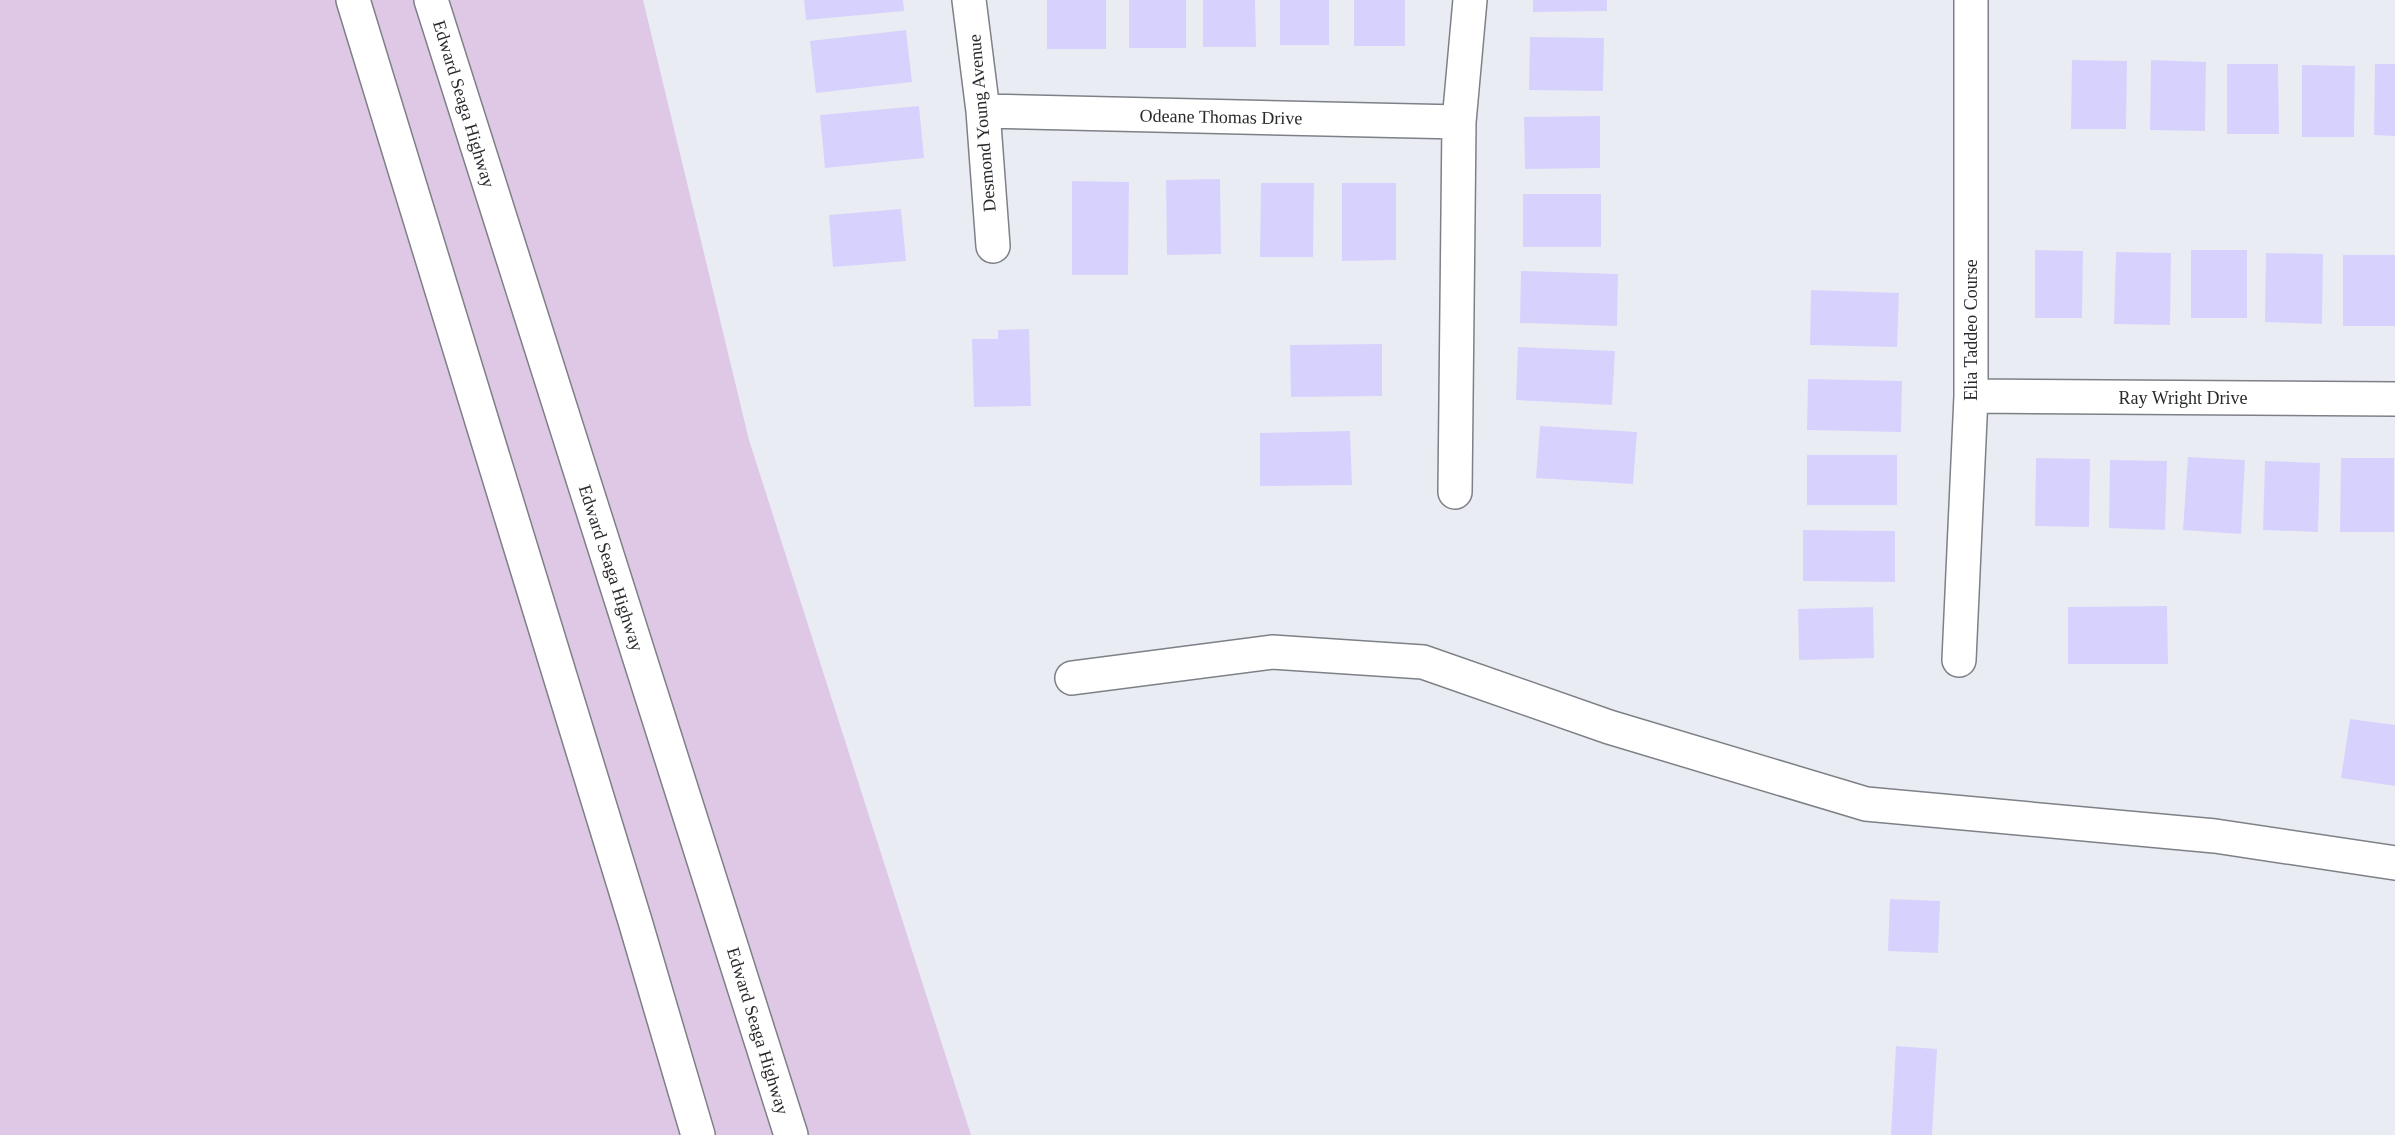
<svg xmlns="http://www.w3.org/2000/svg" width="2395" height="1135" font-family="'Times New Roman',serif">
  <style>
    .green { fill: #dec8e6 }
    .building { fill: #d7d2fd }
    .lines { fill: none; stroke-linecap: round; stroke-linejoin: round }
    .minor-casing { stroke: #7d8086; stroke-width: 36 }
    .highway-casing { stroke: #7d8086; stroke-width: 36 }
    .minor { stroke: #fff; stroke-width: 33 }
    .highway { stroke: #fff; stroke-width: 33 }
    .labels { text-anchor: middle; stroke-width: 5; stroke-linejoin: round; paint-order: stroke }
    .street-label { font-size: 18px; fill: #282a2c; stroke: #fff }
  </style>
  <rect width="100%" height="100%" fill="#e9edf3"/>
  <path class="green" d="M0 0H643L749 440 971 1135H0Z"/>
  <path class="building" d="M804 0H903L904 11 806 20Z
    M1047 0H1106V49H1047Z
    M1129 0H1186V48H1129Z
    M1203 0H1255L1256 47H1203Z
    M1280 0H1329V45H1280Z
    M1354 0H1405V46H1354Z
    M1533 0H1607V11L1533 12Z
    M906 30 912 82 816 93 810 41Z
    M1530 37 1604 38 1603 91 1529 90Z
    M2072 60 2127 61 2126 129H2071Z
    M2151 60 2206 62 2205 131 2150 130Z
    M2227 64H2278L2279 134H2227Z
    M2375 64H2395V136L2374 135Z
    M2302 65 2355 66 2354 137H2302Z
    M919 106 924 158 825 168 820 115Z
    M1600 116V168L1525 169 1524 117Z
    M1220 179 1221 254 1167 255 1166 180Z
    M1072 181 1129 182 1128 275H1072Z
    M1261 183H1314L1313 257H1260Z
    M1342 183H1396V260L1342 261Z
    M1523 194H1601V247H1523Z
    M901 209 906 261 833 267 829 215Z
    M2035 250 2083 251 2082 318H2035Z
    M2191 250H2247V318H2191Z
    M2116 252 2171 253 2170 325 2114 324Z
    M2266 253 2323 254 2322 324 2265 322Z
    M2343 255H2395V326H2343Z
    M1521 271 1618 274 1617 326 1520 323Z
    M1811 290 1899 293 1897 347 1810 345Z
    M1029 329 1031 406 974 407 972 339H998V330Z
    M1382 344V396L1291 397 1290 345Z
    M1518 347 1615 351 1612 405 1516 400Z
    M1808 379 1902 381 1901 432 1807 430Z
    M1540 426 1637 432 1633 484 1536 478Z
    M1350 431 1352 485 1260 486V433Z
    M1807 455H1897V505H1807Z
    M2188 457 2245 460 2241 534 2183 530Z
    M2036 458 2090 459 2089 527 2035 526Z
    M2341 458H2394V532H2340Z
    M2110 460 2167 461 2165 530 2109 528Z
    M2265 461 2320 463 2318 532 2263 530Z
    M1803 530 1895 531V582L1803 581Z
    M2167 606 2168 664H2068V607Z
    M1873 607 1874 658 1799 660 1798 609Z
    M2350 719 2395 725V786L2341 778Z
    M1890 899 1940 901 1938 953 1888 951Z
    M1896 1046 1937 1049 1932 1135H1891Z"/>
  <g class="lines">
    <defs>
      <path id="minor" d="M969 0 983 111 993 246
        M983 111 1459 122
        M1971 396 2395 399
        M1455 492 1459 122 1470 0
        M1959 660 1971 396V0
        M1072 678 1272 652 1423 662 1609 727 1866 804 2215 836 2395 863"/>
      <path id="highway" d="M353 0 635 921 698 1135
        M431 0 791 1135"/>
    </defs>
    <use href="#minor" class="minor-casing"/>
    <use href="#highway" class="highway-casing"/>
    <use href="#minor" class="minor"/>
    <use href="#highway" class="highway"/>
  </g>
  <g class="labels">
    <g class="street-label">
      <text transform="translate(464 104) rotate(73)" y="6">Edward Seaga Highway</text>
      <text transform="translate(1221 117) rotate(1)" y="6">Odeane Thomas Drive</text>
      <text transform="translate(982 123) rotate(-95)" y="6">Desmond Young Avenue</text>
      <text transform="translate(1971 330) rotate(-90)" y="6">Elia Taddeo Course</text>
      <text x="2183" y="404">Ray Wright Drive</text>
      <text transform="translate(611 568) rotate(72)" y="6">Edward Seaga Highway</text>
      <text transform="translate(758 1031) rotate(73)" y="6">Edward Seaga Highway</text>
    </g>
  </g>
</svg>
